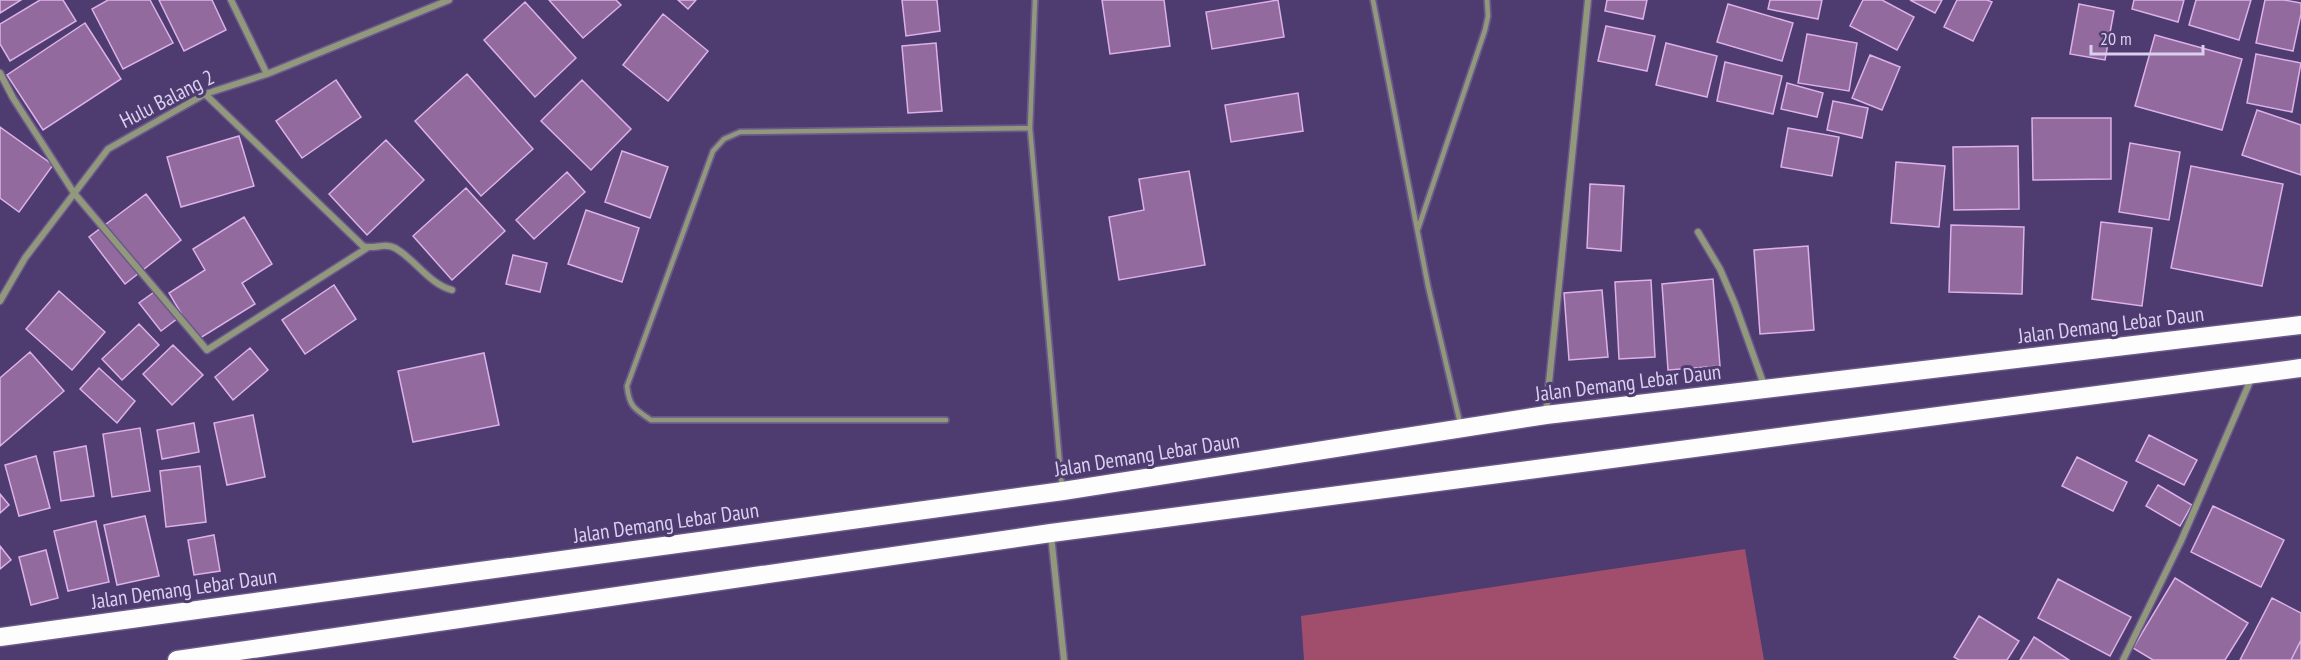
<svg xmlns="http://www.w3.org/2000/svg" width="2301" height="660" font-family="'PT Sans Narrow',sans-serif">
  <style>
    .green { fill: #a14e6c }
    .building { fill: #926a9d; stroke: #dcb1e9; stroke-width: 1.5 }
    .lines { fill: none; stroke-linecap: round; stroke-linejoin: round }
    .lane-casing { stroke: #6a598a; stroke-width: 8 }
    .street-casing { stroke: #6a598a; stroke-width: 9 }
    .highway-casing { stroke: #6a598a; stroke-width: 21 }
    .lane { stroke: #91987c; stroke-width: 4.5 }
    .street { stroke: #91987c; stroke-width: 6 }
    .highway { stroke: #fdfdfd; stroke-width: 18 }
    .labels { text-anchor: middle; stroke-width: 6; stroke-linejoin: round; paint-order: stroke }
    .street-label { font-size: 21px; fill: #d9d0f0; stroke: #4e3b70 }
  </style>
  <rect width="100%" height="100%" fill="#4e3b70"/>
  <path class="green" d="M1745 549 1764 660H1304L1301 616Z"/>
  <path class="building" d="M0 0H21L0 13Z
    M40 0H63L76 21 10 61 0 44V24Z
    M108 0H150L173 43 123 69 92 9Z
    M159 0H212L226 30 184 51Z
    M549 0H616L621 5 583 38Z
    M678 0H696L688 9Z
    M902 0H937L940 31 906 36Z
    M1102 0H1164L1170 46 1110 54Z
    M1278 0 1284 37 1212 49 1206 12Z
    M1607 0H1647L1643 19 1605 11Z
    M1770 0H1822L1818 19 1768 9Z
    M1863 0H1882L1914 17 1897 50 1850 26Z
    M1910 0H1942L1935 13Z
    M1957 0H1987L1992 2 1973 41 1944 27Z
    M2134 0H2184L2178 22 2132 9Z
    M2196 0H2251L2239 40 2189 25Z
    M2265 0H2284L2301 3V14L2293 51 2256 43Z
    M525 2 576 58 535 97 484 40Z
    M1728 4 1793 23 1782 61 1717 42Z
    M2079 4 2114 11 2105 60 2070 54Z
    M663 14 708 51 668 101 623 65Z
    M85 23 121 79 43 130 7 75Z
    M1606 26 1655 36 1647 71 1598 61Z
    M1807 34 1857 43 1849 91 1798 83Z
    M2155 35 2242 59 2222 130 2135 106Z
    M936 43 942 111 908 113 902 46Z
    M1666 43 1717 56 1707 97 1656 85Z
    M2256 54 2301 63 2292 112 2247 103Z
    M1870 55 1900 67 1882 110 1852 98Z
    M1725 62 1782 76 1773 114 1717 101Z
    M467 74 533 149 481 196 415 121Z
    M336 80 361 117 302 158 276 121Z
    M582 80 631 129 591 170 541 121Z
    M1787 83 1823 93 1817 117 1781 109Z
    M1298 93 1303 131 1231 142 1225 105Z
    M1833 101 1868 108 1862 138 1827 130Z
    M2257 110 2301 125V175L2242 155Z
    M2032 118H2111V179L2033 180Z
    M0 127 53 165 19 212 0 198Z
    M1788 128 1839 137 1832 176 1781 167Z
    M239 136 254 186 181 207 167 157Z
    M386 140 424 180 367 235 329 194Z
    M2130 143 2180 152 2169 220 2119 212Z
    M2018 146 2019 209 1954 210 1953 147Z
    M622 151 668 167 650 218 605 202Z
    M1896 162 1945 166 1939 227 1891 223Z
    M2191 166 2283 184 2262 286 2171 268Z
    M1189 171 1205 265 1119 280 1109 217 1144 210 1139 179Z
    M567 172 585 192 534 239 516 220Z
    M1590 184 1624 186 1621 251 1587 248Z
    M466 188 505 231 452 280 413 236Z
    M146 194 181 240 125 284 89 237Z
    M586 210 639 228 622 282 568 264Z
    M244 217 272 264 242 283 255 304 197 340 169 293 205 270 193 249Z
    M2101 222 2152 228 2142 306 2092 299Z
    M1951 225 2024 227 2022 294 1949 292Z
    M1808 246 1814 330 1760 334 1754 250Z
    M513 255 547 263 540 292 506 284Z
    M1713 279 1720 366 1668 370 1662 284Z
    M1651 280 1655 357 1619 359 1615 282Z
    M334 285 356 319 305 354 282 320Z
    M157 290 178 318 161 331 139 303Z
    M1602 290 1608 357 1569 360 1564 293Z
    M59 291 105 332 72 370 26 329Z
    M139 324 159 345 122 380 102 359Z
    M173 345 203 375 172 405 143 374Z
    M250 348 268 370 233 400 215 377Z
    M30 352 64 391 0 446V378Z
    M484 353 499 425 413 442 398 371Z
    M99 368 135 401 117 423 80 389Z
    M253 415 265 477 227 485 214 423Z
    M194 423 199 452 162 459 157 430Z
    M140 428 150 491 112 497 103 434Z
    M2149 435 2197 460 2184 485 2136 461Z
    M86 446 94 496 61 501 54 452Z
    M36 456 50 508 19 516 5 465Z
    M2077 457 2127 482 2113 511 2062 486Z
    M200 466 206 522 166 527 160 471Z
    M2158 485 2192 505 2180 526 2146 506Z
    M0 494 9 505 0 513Z
    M2213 506 2284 540 2261 587 2191 552Z
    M145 516 159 576 117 585 104 525Z
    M96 521 109 582 68 591 54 531Z
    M214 535 220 571 194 575 188 540Z
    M0 546 11 560 0 569Z
    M46 550 58 598 31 605 19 557Z
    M2175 578 2248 623 2225 660H2153L2133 648Z
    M2058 579 2131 617 2110 656 2038 618Z
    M2272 598 2301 613V640L2291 660H2240Z
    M1979 616 2019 641 2007 660H1959L1954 657Z
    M2034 637 2069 660H2020Z
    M2301 640V660H2291Z"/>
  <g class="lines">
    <defs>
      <path id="lane" d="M1035 0 1030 128 1062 488
        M1373 0 1428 286 1460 423
        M1418 229 1485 30 1488 16 1487 0
        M946 420H651C634 409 629 406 627 386L713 151 724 139 740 132 1030 128"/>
      <path id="street" d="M231 0 267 74
        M0 73 13 98 74 193 207 350 367 248
        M205 94 363 246C374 250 384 242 395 248 416 260 429 284 452 290
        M1698 232 1720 269 1735 304 1764 385
        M0 301 25 258 108 149 205 94 267 74 449 0
        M1546 412 1588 0
        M1051 535 1064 660
        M2123 660 2181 541 2252 377"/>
      <path id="highway" d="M0 637 1063 491 1546 415 2301 325
        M177 660 1051 533 2301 368"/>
    </defs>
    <use href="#lane" class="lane-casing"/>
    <use href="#street" class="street-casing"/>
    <use href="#highway" class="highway-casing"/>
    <use href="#lane" class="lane"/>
    <use href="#street" class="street"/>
    <use href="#highway" class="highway"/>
  </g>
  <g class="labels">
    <g class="street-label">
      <text transform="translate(167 99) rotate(-27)" y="7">Hulu Balang 2</text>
      <text transform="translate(2111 325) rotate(-7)" y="7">Jalan Demang Lebar Daun</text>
      <text transform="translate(1628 383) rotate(-7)" y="7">Jalan Demang Lebar Daun</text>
      <text transform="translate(1147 455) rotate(-9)" y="7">Jalan Demang Lebar Daun</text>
      <text transform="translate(666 523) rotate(-8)" y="7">Jalan Demang Lebar Daun</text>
      <text transform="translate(184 589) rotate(-8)" y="7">Jalan Demang Lebar Daun</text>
    </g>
  </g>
  <path d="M2091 45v9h112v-9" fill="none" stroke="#d9d0f0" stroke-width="3"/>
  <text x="2100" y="45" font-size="18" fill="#d9d0f0" stroke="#4e3b70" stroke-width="4.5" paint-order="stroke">20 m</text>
</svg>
